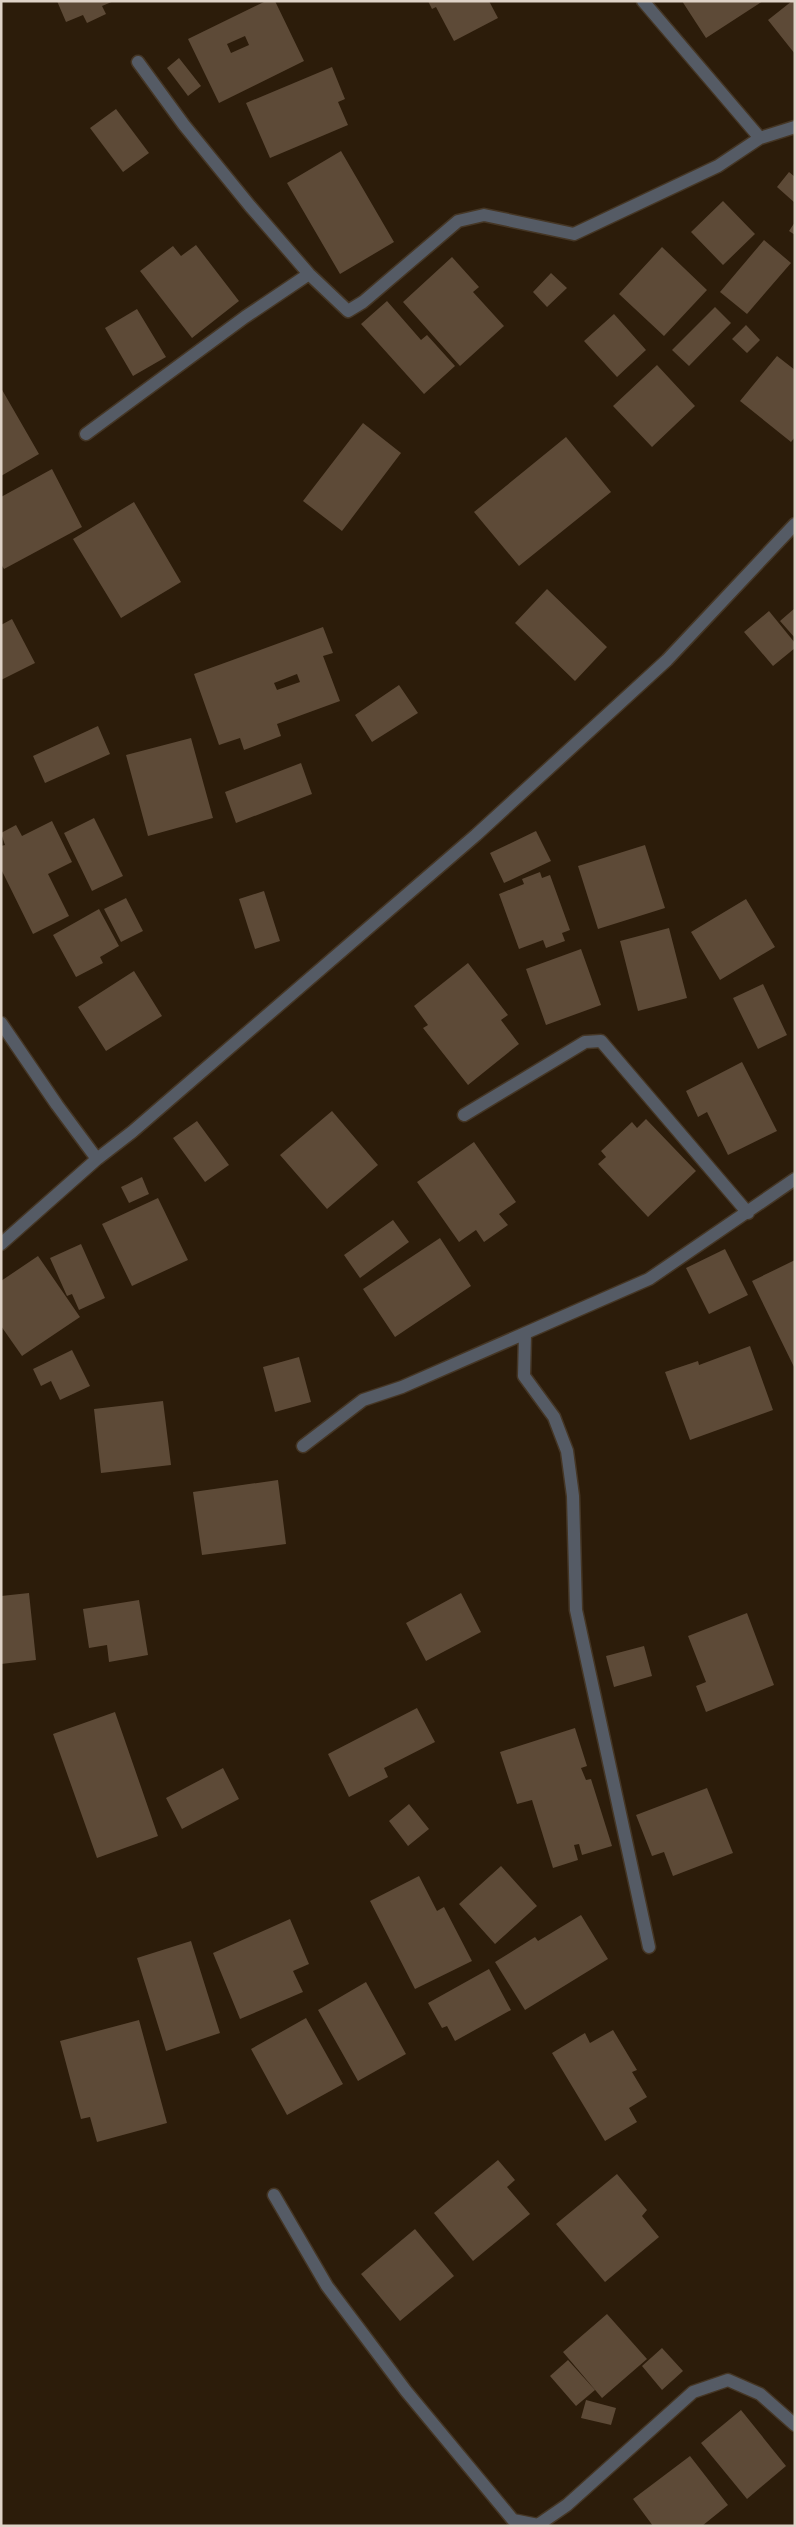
<svg xmlns="http://www.w3.org/2000/svg" width="796" height="2527" font-family="'Work Sans',sans-serif">
  <style>
    .building { fill: #5d4a37; fill-rule: evenodd }
    .lines { fill: none; stroke-linecap: round; stroke-linejoin: round }
    .minor-casing { stroke: #453625; stroke-width: 15 }
    .minor { stroke: #555b65; stroke-width: 12 }
  </style>
  <rect width="100%" height="100%" fill="#2c1c0a"/>
  <path class="building" d="M57 1H114L102 6 106 14 87 23 83 15 66 22Z
    M266 1H275L304 61 219 103 188 39ZM245 36 249 45 231 53 227 44Z
    M428 1H489L498 18 454 41 436 7 432 9Z
    M682 1H763L706 38Z
    M792 1H795V54L768 20Z
    M179 58 201 86 188 96 167 68Z
    M332 67 345 99 338 102 348 125 270 158 246 103Z
    M116 109 149 153 123 172 90 128Z
    M341 151 394 242 340 274 287 183Z
    M789 172 795 177V203L777 187Z
    M723 201 755 234 723 265 691 232Z
    M795 222V235L789 231Z
    M764 240 791 263 747 314 720 292Z
    M196 245 239 301 192 338 140 271 173 246 181 256Z
    M662 247 707 290 664 336 619 294Z
    M452 257 479 287 473 292 504 326 460 366 403 302Z
    M551 273 567 288 547 307 533 292Z
    M387 301 421 340 427 335 455 366 424 394 361 324Z
    M715 307 731 323 689 366 672 350Z
    M137 309 166 357 133 376 105 328Z
    M614 314 646 350 617 377 584 341Z
    M746 325 760 340 747 353 732 339Z
    M777 356 795 370V437L791 442 740 401Z
    M657 365 695 406 652 447 613 406Z
    M1 388 39 454 1 476Z
    M363 423 401 453 342 531 303 501Z
    M566 437 611 492 519 566 474 512Z
    M52 469 82 527 4 569 1 564V497Z
    M134 502 181 582 121 618 73 539Z
    M547 589 607 647 575 681 515 623Z
    M795 608V638L780 621Z
    M769 611 795 643V648L773 666 744 632Z
    M12 619 35 663 1 680V625Z
    M323 627 333 653 323 656 340 701 277 724 281 736 244 750 240 738 219 745 194 674ZM297 674 300 682 277 690 274 683Z
    M399 685 418 713 372 742 355 715Z
    M98 726 110 754 45 783 33 756Z
    M191 738 213 818 148 836 126 755Z
    M301 763 312 794 236 823 225 792Z
    M94 818 123 876 92 891 64 833Z
    M52 821 72 862 48 874 69 916 33 934 1 869V846L5 845 1 833 16 825 22 836Z
    M536 831 551 861 504 883 490 853Z
    M645 845 665 908 598 929 578 866Z
    M540 872 542 878 550 875 570 930 562 933 565 941 546 948 543 940 519 949 499 894 524 884 522 879Z
    M264 891 280 941 255 949 239 899Z
    M126 898 143 931 121 942 104 909Z
    M746 899 775 947 720 980 691 932Z
    M99 909 119 946 100 957 103 963 76 977 53 935Z
    M669 928 687 998 638 1011 620 941Z
    M581 949 601 1005 546 1025 526 969Z
    M468 963 508 1015 501 1020 519 1044 468 1085 423 1028 428 1025 414 1006Z
    M134 971 162 1016 106 1051 78 1007Z
    M763 984 787 1035 758 1049 733 998Z
    M742 1062 777 1131 728 1155 707 1112 698 1117 686 1091Z
    M332 1111 378 1165 327 1209 280 1155Z
    M646 1119 696 1171 648 1217 598 1164 606 1157 601 1151 632 1122 637 1128Z
    M197 1121 229 1165 205 1182 173 1138Z
    M474 1142 516 1202 499 1214 508 1225 484 1242 476 1230 459 1242 417 1182Z
    M142 1177 149 1194 129 1203 121 1187Z
    M158 1198 188 1260 132 1286 102 1224Z
    M393 1220 409 1242 360 1278 344 1255Z
    M440 1238 471 1286 395 1337 363 1289Z
    M81 1244 105 1298 79 1310 72 1294 67 1296 50 1258Z
    M725 1249 748 1295 709 1314 686 1268Z
    M38 1256 80 1317 22 1356 1 1326V1281Z
    M795 1260V1369L752 1281Z
    M750 1346 773 1410 690 1440 665 1372 698 1361 699 1365Z
    M72 1350 90 1386 60 1400 51 1381 41 1386 33 1369Z
    M299 1357 311 1402 275 1412 263 1367Z
    M163 1401 171 1465 101 1473 94 1409Z
    M278 1480 286 1544 202 1555 193 1492Z
    M29 1593 36 1660 1 1664V1596Z
    M461 1593 481 1632 426 1661 406 1623Z
    M139 1600 148 1655 109 1662 107 1645 89 1648 83 1609Z
    M747 1613 774 1685 706 1712 696 1686 706 1682 688 1636Z
    M644 1646 652 1676 614 1687 606 1656Z
    M417 1708 435 1742 384 1768 388 1777 349 1797 328 1754Z
    M115 1712 158 1836 97 1858 53 1734Z
    M575 1728 587 1766 581 1768 586 1780 591 1779 612 1846 582 1855 579 1844 574 1845 578 1860 553 1868 532 1800 517 1804 500 1752Z
    M223 1768 239 1799 182 1829 166 1798Z
    M707 1788 733 1853 673 1876 664 1852 652 1856 636 1815Z
    M409 1804 429 1829 408 1846 389 1821Z
    M501 1866 537 1906 495 1944 459 1904Z
    M419 1876 437 1911 444 1907 472 1961 415 1989 370 1901Z
    M581 1915 608 1959 525 2010 495 1962 535 1937 538 1941Z
    M290 1919 309 1964 293 1971 303 1992 240 2019 213 1953Z
    M191 1941 220 2033 166 2051 137 1958Z
    M489 1969 511 2010 455 2041 447 2026 442 2028 428 2003Z
    M366 1982 406 2054 358 2081 318 2010Z
    M306 2018 343 2084 287 2115 251 2049Z
    M139 2020 167 2123 97 2142 90 2117 81 2119 60 2041Z
    M613 2030 637 2070 632 2072 647 2097 629 2108 637 2122 605 2141 552 2053 585 2033 590 2043Z
    M498 2160 515 2180 507 2187 530 2214 473 2261 434 2213Z
    M617 2174 647 2210 642 2216 659 2237 605 2282 556 2224Z
    M415 2229 454 2276 400 2321 361 2274Z
    M607 2314 647 2359 602 2398 563 2352Z
    M662 2348 683 2371 662 2390 642 2366Z
    M568 2360 595 2390 576 2406 550 2376Z
    M586 2400 616 2408 611 2425 581 2418Z
    M741 2410 786 2466 747 2499 701 2443Z
    M690 2456 728 2505 702 2526H653L633 2499Z"/>
  <g class="lines">
    <defs>
      <path id="minor" d="M643 1 760 138 795 127
        M138 62 184 125 250 206 309 274 348 311 363 302 458 221 484 215 574 234 718 166 760 138
        M86 434 245 317 309 274
        M1 1023 57 1105 97 1159
        M464 1115 585 1042 601 1041 748 1213
        M1 1244 97 1159 132 1132 476 835 667 660 795 524
        M525 1334 524 1376 554 1417 567 1451 573 1496 576 1610 649 1947
        M303 1446 363 1400 402 1387 649 1279 795 1179
        M274 2195 327 2286 406 2391 513 2520 538 2525 567 2505 693 2392 728 2380 760 2394 795 2425"/>
    </defs>
    <use href="#minor" class="minor-casing"/>
    <use href="#minor" class="minor"/>
  </g>
  <rect width="796" height="2527" fill="none" stroke="#dfd3c8" stroke-width="5"/>
</svg>
